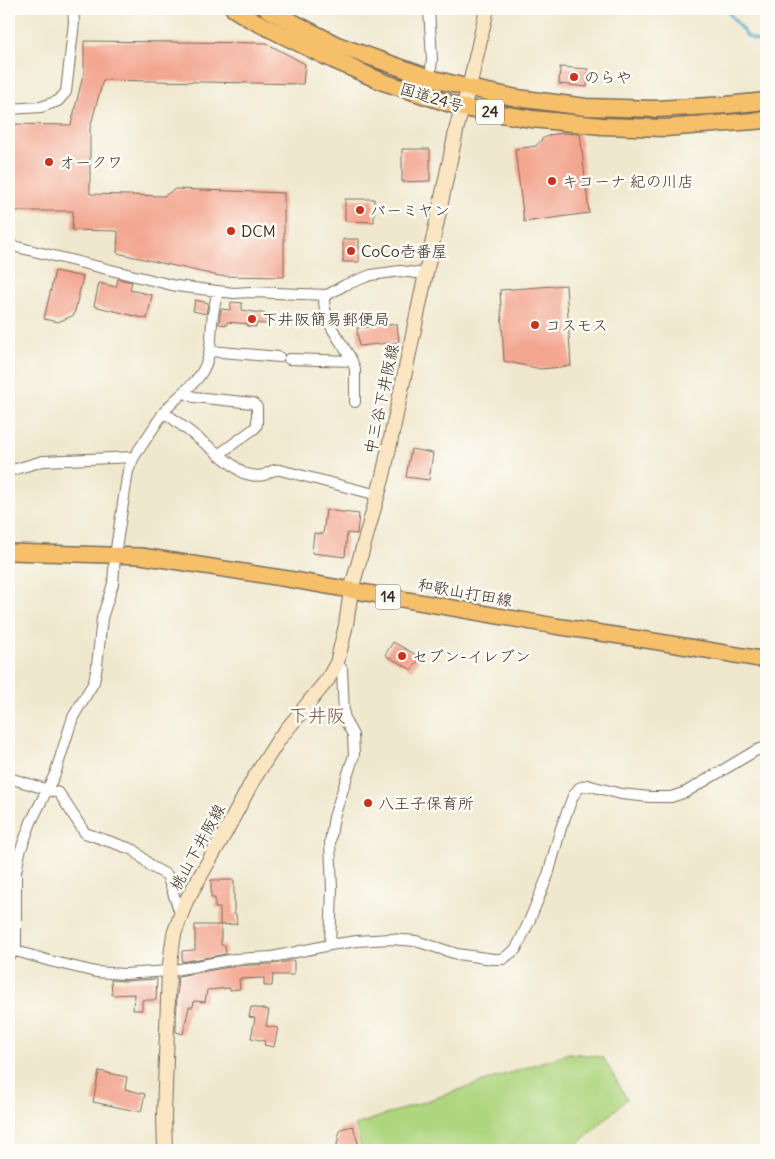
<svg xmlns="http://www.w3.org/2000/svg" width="775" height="1159" font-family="Delius,'Klee One',sans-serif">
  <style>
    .green { fill: #afd57e; stroke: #75804e }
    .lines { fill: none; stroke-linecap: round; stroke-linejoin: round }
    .stream { stroke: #43a8c3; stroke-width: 3 }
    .building { fill: #f3a690 }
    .minor-casing { stroke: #7a6c5c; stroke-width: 12 }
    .secondary-casing { stroke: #7a6c5c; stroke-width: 16 }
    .primary-casing { stroke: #7a6c5c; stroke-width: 18 }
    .trunk-casing { stroke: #7a6c5c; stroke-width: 19 }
    .minor { stroke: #fff; stroke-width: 10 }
    .secondary { stroke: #fbe6c4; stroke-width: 14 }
    .primary { stroke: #f6c06b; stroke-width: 15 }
    .trunk { stroke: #f6c06b; stroke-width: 16 }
    .poi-dot { fill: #c8321e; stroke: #fdfcf7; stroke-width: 2 }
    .labels { text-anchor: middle; stroke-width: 5; stroke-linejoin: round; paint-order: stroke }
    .shield { fill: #fdfcf7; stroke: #75695f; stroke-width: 1 }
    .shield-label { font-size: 15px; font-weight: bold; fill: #3b2a1e }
    .poi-label { font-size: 16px; fill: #3b2a1e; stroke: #fdfcf7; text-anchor: start }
    .street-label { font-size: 16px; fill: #3b2a1e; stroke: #fdfcf7 }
    .quarter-label { font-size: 19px; fill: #7b5546; stroke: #fdfcf7 }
  </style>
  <rect width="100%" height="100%" fill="#fdfcf7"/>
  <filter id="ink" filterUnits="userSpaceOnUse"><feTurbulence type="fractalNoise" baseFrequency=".02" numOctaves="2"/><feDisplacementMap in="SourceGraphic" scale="10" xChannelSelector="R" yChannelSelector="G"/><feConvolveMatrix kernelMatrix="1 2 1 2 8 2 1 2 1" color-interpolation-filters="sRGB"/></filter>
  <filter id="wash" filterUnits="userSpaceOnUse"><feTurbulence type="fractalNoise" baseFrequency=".0096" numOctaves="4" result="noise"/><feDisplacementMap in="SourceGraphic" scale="20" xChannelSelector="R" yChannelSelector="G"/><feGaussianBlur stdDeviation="1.12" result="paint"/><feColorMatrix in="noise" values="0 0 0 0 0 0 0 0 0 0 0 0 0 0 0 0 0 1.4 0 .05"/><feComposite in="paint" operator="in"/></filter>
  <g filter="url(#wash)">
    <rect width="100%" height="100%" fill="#f0e8ce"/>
    <path class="green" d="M569 1053 603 1057 627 1099 572 1150H362L355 1125Z"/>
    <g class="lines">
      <path class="stream" d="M726 9 747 36 766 45"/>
    </g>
    <g id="blocks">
      <path class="building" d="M84 41 266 43 305 64 303 84 103 80 90 128V194L164 196 175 189 284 193V277L219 276 117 253 118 231 72 230 73 211H9V124L71 125 84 71Z
        M560 67 588 69 587 87 559 84Z
        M562 133 580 134 589 213 524 222 515 149 536 146 542 139 550 135Z
        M402 149H430V181L402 182Z
        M345 199H374V222L345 221Z
        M343 239H359V262H343Z
        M55 271 83 277 74 315 58 322 44 319Z
        M118 279 132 282 130 290 152 295 147 319 94 306 99 283 116 287Z
        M566 285 571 366 541 369 504 361 500 290Z
        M195 300 208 303 206 314 193 311Z
        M231 302 242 303V310L267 314 266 324 256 323V327L247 326 248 324 227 322V325L219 324 221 309 230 310Z
        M397 324 399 342 359 346 357 328Z
        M411 449 433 453 429 480 406 477Z
        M326 510 359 514 357 534 347 533 345 557 312 553 314 533 323 534Z
        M393 642 420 657 412 670 385 655Z
        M211 880H234V914H236L237 924 220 925V908H215V898H211Z
        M195 925H221V945H225L226 954 182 962V951L195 950Z
        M289 961H294V975H273L272 986H264V978L239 979 240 989 230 990V988L207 990 205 1002 194 1001 193 1007H189L183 1034 176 1032 177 996 178 987H177L178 976 236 966 273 964Z
        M157 979 156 1000H142V1010H133L134 994 112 995 111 980 124 981Z
        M251 1007 269 1010 266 1026 278 1028 274 1047 264 1045 265 1041 251 1038 255 1018 249 1017Z
        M99 1071 127 1077 125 1089 145 1094 141 1112 93 1102Z
        M353 1126 360 1150H336L340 1129Z"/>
    </g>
  </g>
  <g filter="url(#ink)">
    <use href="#blocks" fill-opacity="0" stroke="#7a6c5c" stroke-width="1"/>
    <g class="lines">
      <defs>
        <path id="minor" d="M429 9 432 59 430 78
          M9 109 41 107 58 101 66 92 74 22 73 9
          M9 245 176 286 234 293 250 292 327 295 345 285 371 275 400 271 425 274
          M210 351 279 357
          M289 359 352 361C340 337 323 325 324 295
          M352 361 355 369V402
          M184 391 189 395 194 397 253 403 257 407V424L255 428 218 455
          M164 412 172 418 243 473C250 475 257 477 264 475 270 472 273 469 280 470L378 495
          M9 471 43 461 134 457
          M9 778 59 793 85 833 134 850 152 867 167 875 181 916
          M330 945 332 889 330 842 334 817 354 755 353 735 346 722 344 714 342 669 337 663
          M16 951V872L20 852 31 822 55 774 73 717 94 682 97 666 102 618 113 584 115 555 128 471 134 457 164 412C175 398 190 389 200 375 213 357 210 335 213 314 214 307 216 299 218 291
          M9 955 16 951 50 961 96 972 124 974 169 971 235 959 272 957 330 945 357 941 390 939 416 941 457 954 493 959H503L516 949 528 924 548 875 561 828 573 796 579 788 587 785 621 794 650 797H671L686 792 755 751 766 747"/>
        <path id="secondary" d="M165 1150 164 1116 169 971 174 934 186 901 226 831 253 780 279 739 328 679 337 663 346 625 351 590 383 476 458 122 469 88 487 9"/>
        <path id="primary" d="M9 552 141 556 288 579 555 626 653 641 766 660"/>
        <path id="trunk" d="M234 9 250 19 327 57 383 82 463 108 532 119 602 126 665 128 766 120
          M267 9 337 45 430 78 469 88 517 98 586 107 656 109 727 105 766 101"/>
      </defs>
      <use href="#minor" class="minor-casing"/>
      <use href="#secondary" class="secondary-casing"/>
      <use href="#primary" class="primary-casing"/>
      <use href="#trunk" class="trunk-casing"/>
      <use href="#minor" class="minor"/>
      <use href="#secondary" class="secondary"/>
      <use href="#primary" class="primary"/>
      <use href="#trunk" class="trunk"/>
    </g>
  </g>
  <g class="poi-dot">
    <circle cx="574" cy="77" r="5"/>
    <circle cx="49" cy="162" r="5"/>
    <circle cx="552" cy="181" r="5"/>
    <circle cx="360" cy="210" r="5"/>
    <circle cx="231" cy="231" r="5"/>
    <circle cx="351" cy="251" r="5"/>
    <circle cx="252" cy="319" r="5"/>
    <circle cx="535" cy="325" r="5"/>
    <circle cx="402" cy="656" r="5"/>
    <circle cx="368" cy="803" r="5"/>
  </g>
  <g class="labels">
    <g class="shield">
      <rect x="476" y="99.5" width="28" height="25" rx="4"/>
      <rect x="375.5" y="584.5" width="25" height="25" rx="4"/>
    </g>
    <g class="shield-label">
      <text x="490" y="117">24</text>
      <text x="388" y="602">14</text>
    </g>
    <g class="poi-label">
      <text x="584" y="83">のらや</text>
      <text x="59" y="168">オークワ</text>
      <text x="562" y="187">キコーナ 紀の川店</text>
      <text x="370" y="216">バーミヤン</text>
      <text x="241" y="237">DCM</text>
      <text x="361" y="257">CoCo壱番屋</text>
      <text x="262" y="325">下井阪簡易郵便局</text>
      <text x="545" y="331">コスモス</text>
      <text x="412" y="662">セブン-イレブン</text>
      <text x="378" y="809">八王子保育所</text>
    </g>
    <g class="street-label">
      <text transform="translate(432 97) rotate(17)" y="6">国道24号</text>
      <text transform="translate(381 399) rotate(-78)" y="6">中三谷下井阪線</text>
      <text transform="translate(465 592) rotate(10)" y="6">和歌山打田線</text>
      <text transform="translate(197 847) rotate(-61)" y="6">桃山下井阪線</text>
    </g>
    <g class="quarter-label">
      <text x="317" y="722">下井阪</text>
    </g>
  </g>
  <rect width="775" height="1159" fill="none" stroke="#fdfcf7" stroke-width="30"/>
</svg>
